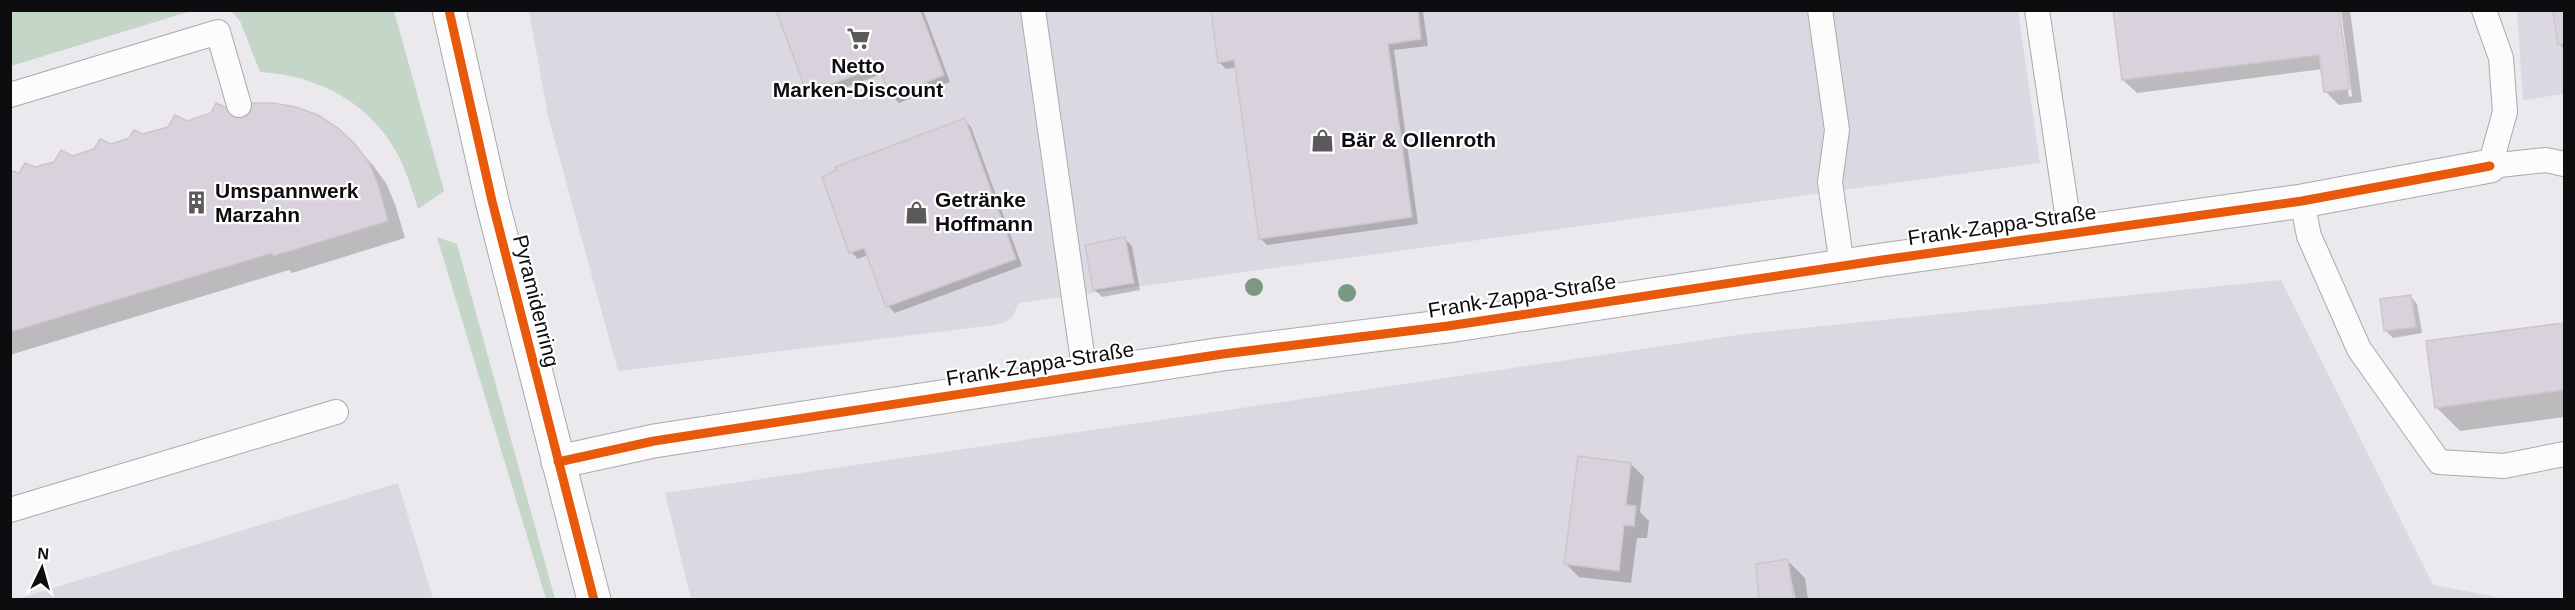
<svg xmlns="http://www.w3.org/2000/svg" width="2575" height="610" font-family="Arial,sans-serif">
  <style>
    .built { fill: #dbd8e1 }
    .green { fill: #c3d6c7 }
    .shadow { fill: #0003 }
    .building { fill: #d9d2dd; stroke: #c9c7ca; stroke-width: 1.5 }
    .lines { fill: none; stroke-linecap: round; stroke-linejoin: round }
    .service-casing { stroke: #aaa9ab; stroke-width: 26 }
    .minor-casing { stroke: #aaa9ab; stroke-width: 35 }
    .service { stroke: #fcfcfc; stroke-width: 24 }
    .minor { stroke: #fcfcfc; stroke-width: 33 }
    .cycleway-casing { stroke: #fff; stroke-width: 13 }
    .cycleway { stroke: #e8590c; stroke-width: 9 }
    .tree { fill: #799983 }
    .labels { text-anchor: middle; stroke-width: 4.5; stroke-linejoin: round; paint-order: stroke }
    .poi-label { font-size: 21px; font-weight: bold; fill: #0d0c0e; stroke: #fff; text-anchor: start }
    .street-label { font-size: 21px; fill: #0d0c0e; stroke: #fff }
  </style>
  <rect width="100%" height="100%" fill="#ebe9ed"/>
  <path class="built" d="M529 11H2018L2040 163 1019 303 1012 317 1004 323 994 325 618 371 548 116Z
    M2517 11H2564V94L2523 100Z
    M2281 280 2433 585 2507 599H691L665 493 1744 334Z
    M398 483 433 599H17Z"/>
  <path class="green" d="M11 10H191V11L11 66Z
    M231 11H394L444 191 418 209C413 193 408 176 401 161 375 105 319 75 260 72L240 21Z
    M437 237 457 244 555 599H546Z"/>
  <path class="shadow" d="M777 10H923L950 82 899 103 892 96 884 73 815 99 808 92Z
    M1212 10 1423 12 1428 46 1394 50 1418 224 1267 245 1260 238 1237 67 1226 69 1219 62Z
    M2338 10 2349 97 2352 96 2341 10H2350L2362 102 2339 105 2326 92 2323 69 2137 93 2123 80Z
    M2564 11V49L2560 44 2555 12Z
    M965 120 971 127 1022 266 895 313 888 306 868 255 858 259 851 252 838 171Z
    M187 122 354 145 372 164 386 183 395 204 405 238 292 273 289 270 10 355V171L19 175Z
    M1125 239 1132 246 1140 290 1102 297 1095 290 1087 246Z
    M2411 297 2417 304 2422 333 2393 338 2386 331Z
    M2564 324V417L2460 431 2436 407 2428 343Z
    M1631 464 1644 477 1640 512 1649 521 1647 538H1637L1631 583 1579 577 1566 564Z
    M1787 560 1805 578 1808 600H1796Z"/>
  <path class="building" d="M776 10H920L944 75 890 97 879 66 807 93Z
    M1211 10H1418L1421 39 1388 44 1412 217 1259 239 1234 60 1218 63Z
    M2113 10H2339L2350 89 2324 92 2319 55 2122 80Z
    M2564 10V44L2558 45 2553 11Z
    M216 103 227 108 249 103H273L296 107 318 115 338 128 355 144 369 163 378 185 388 221 273 256 272 253 10 332V170L19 173 25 163 35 167 54 162 61 150 72 156 94 149 100 139 111 144 129 138 134 130 143 134 168 127 175 115 187 121 211 113Z
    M965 118 1016 259 886 307 864 248 849 253 822 177 836 170 835 167Z
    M1125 237 1134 283 1093 290 1085 245Z
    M2411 295 2416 327 2384 331 2380 299Z
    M2564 323V390L2435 408 2426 341Z
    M1578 456 1631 463 1626 505 1636 506 1634 526 1624 525 1619 571 1564 564Z
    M1788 559 1794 600H1759L1756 564Z"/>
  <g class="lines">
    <defs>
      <path id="service" d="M1033 10 1085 375
        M1820 10 1837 130 1830 182 1842 266
        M2037 10 2070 233
        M2484 10 2501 58 2505 112 2490 166 2546 160 2564 164
        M10 95 218 32 239 105
        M2302 201 2309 236 2359 349 2439 462 2504 466 2564 454
        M10 510 336 412"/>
      <path id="minor" d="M449 10 492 201 594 600
        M558 462 654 441 1085 375 1223 354 1448 326 1882 260 2302 201 2490 166"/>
    </defs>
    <use href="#service" class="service-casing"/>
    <use href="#minor" class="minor-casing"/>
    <use href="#service" class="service"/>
    <use href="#minor" class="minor"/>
    <defs>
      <path id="cycleway" d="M449 10 492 201 594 600
        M558 462 654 441 1085 375 1223 354 1448 326 1882 260 2302 201 2490 166"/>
    </defs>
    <use href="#cycleway" class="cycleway-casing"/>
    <use href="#cycleway" class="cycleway"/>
  </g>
  <g class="tree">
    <circle cx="1254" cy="287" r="9"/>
    <circle cx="1347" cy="293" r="9"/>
  </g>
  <defs>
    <symbol id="supermarket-bare" viewBox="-9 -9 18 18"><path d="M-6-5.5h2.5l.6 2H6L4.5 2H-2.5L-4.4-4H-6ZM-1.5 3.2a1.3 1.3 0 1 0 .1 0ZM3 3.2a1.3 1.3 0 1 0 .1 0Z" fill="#5b595c" stroke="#fff" stroke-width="2.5" paint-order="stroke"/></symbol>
    <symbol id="shop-bare" viewBox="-9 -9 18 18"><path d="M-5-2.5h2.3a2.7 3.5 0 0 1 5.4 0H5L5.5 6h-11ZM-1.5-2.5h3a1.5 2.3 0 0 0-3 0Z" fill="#5b595c" stroke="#fff" stroke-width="2.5" paint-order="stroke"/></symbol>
    <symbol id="building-bare" viewBox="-9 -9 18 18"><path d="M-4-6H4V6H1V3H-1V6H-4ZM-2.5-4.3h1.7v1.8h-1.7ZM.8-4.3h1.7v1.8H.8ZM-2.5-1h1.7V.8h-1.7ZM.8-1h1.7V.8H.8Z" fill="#5b595c" stroke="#fff" stroke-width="2.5" paint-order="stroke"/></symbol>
  </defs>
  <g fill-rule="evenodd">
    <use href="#supermarket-bare" x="842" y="22" width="33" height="33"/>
    <use href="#shop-bare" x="1306" y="124" width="33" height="33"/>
    <use href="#building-bare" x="180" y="186" width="33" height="33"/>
    <use href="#shop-bare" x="900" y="196" width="33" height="33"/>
  </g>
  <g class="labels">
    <g class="poi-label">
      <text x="858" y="73" text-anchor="middle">Netto<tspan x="858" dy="24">Marken-Discount</tspan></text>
      <text x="1341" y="147">Bär &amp; Ollenroth</text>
      <text x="215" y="198">Umspannwerk<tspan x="215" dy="24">Marzahn</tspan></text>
      <text x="935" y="207">Getränke<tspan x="935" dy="24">Hoffmann</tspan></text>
    </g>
    <g class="street-label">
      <text transform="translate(2002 225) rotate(-8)" y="7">Frank-Zappa-Straße</text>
      <text transform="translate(1522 296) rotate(-9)" y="7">Frank-Zappa-Straße</text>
      <text transform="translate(536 301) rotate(76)" y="7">Pyramidenring</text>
      <text transform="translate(1040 364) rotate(-9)" y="7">Frank-Zappa-Straße</text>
    </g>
  </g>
  <rect width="2575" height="610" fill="none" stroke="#0d0c0e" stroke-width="24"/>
  <g transform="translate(42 568) rotate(5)" stroke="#ffffff" stroke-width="4.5" paint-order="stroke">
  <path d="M0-4.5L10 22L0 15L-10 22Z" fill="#0d0c0e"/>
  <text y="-9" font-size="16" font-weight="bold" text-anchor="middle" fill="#0d0c0e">N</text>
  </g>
</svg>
